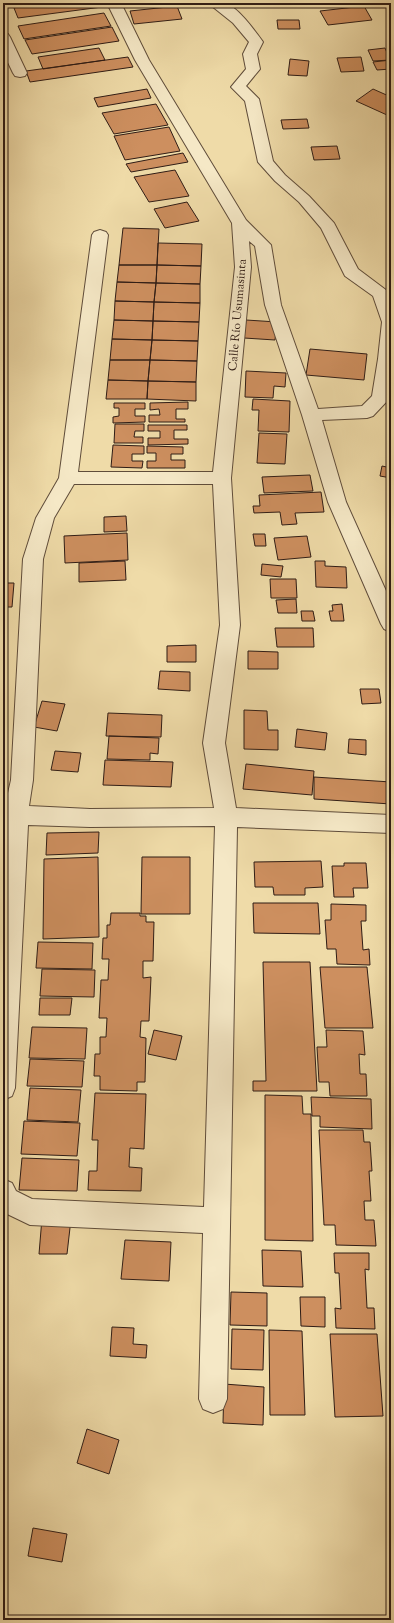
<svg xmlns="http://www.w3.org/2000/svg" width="394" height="1623" font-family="'Sorts Mill Goudy',serif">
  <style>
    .building { fill: #cd8f5f; stroke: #2f1c15 }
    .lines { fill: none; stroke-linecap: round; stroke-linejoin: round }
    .street-casing { stroke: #5f4c3a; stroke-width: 2 }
    .street { fill: #f5e8c6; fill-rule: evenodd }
    .labels { text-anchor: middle; stroke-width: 4; stroke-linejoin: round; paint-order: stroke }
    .far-street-label { font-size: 12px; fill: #2f1c15; stroke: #f5e8c6 }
  </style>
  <rect width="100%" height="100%" fill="#efdba8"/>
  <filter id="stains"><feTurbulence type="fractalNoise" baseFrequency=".005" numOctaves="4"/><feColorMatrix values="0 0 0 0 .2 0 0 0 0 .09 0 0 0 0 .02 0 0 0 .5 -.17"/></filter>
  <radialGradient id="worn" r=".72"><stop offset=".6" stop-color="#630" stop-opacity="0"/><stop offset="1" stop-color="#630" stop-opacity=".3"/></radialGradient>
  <path class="building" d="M20 3H100L102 7 18 18 14 8 22 6Z
    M177 6 182 19 134 24 130 11Z
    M364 6 372 20 328 25 320 11Z
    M104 13 111 26 24 39 18 26Z
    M277 20H299L300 29H278Z
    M112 27 119 41 32 54 25 40Z
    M99 48 105 60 43 69 38 57Z
    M385 48 390 60 373 61 368 50Z
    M128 57 133 67 30 82 26 71Z
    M361 57 364 71 341 72 337 58Z
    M290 59 309 61 307 76 288 75Z
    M391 60V69L377 70 373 62Z
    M147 89 151 98 98 107 94 98Z
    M373 89 391 97V113L387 115 356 101Z
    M156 104 168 125 114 134 102 113Z
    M307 119 309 128 283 129 281 120Z
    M169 127 180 151 125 160 114 136Z
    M337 146 340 159 314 160 311 147Z
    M183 153 188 162 131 172 126 164Z
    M175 170 189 196 149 202 134 177Z
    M187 202 199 221 165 228 154 209Z
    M123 228 159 229 157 265H119Z
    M158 243 202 244 201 266 157 265Z
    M119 265H157L156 283 117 282Z
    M157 265 201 266 200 284 156 283Z
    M117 282 156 283 154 302 115 301Z
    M156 283 200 284V303L154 302Z
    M115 301 154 302 153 321 114 320Z
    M154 302 200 303 199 322 153 321Z
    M114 320 153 321 152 340 112 339Z
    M246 320 277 322 275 340 244 338Z
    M153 321 199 322 198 341 152 340Z
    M112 339 152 340 150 360H110Z
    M152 340 198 341 197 361 150 360Z
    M310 349 367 354 364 380 306 375Z
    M110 360H150L148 381 108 380Z
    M150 360 197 361 196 382 148 381Z
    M246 371 286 373 285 387 274 386 273 398 245 397Z
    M108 380 148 381 147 399H106Z
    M148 381 196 382V401L147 399Z
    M253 399 290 401 289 432 258 431 259 410H252Z
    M188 402V409H176V419H185V422H149V415H160L159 409 150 410V403Z
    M114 403H145V409H135V416H145V422L113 423V417L119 416V408H114Z
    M115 424H144V431H135L134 437H143V443H114Z
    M148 425H187V430H174V439H188V444L148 445V438H160V431H148Z
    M259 433 287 434 285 464 257 463Z
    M113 445 144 446V454H132V461H143L142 468 111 467Z
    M147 446 183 447V454H171V460H185V468H147V461H156V453H147Z
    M382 466 391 468V478L380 476Z
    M310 475 313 491 264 493 262 477Z
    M321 492 324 512 295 513 297 524 282 525 280 512 254 513 253 506H260L259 495Z
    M126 516 127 531 104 532V517Z
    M127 533 128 560 65 563 64 536Z
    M253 534H265L266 546H255Z
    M307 536 311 557 278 560 274 538Z
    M125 561 126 580 79 582V563Z
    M315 561H325V566L346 567 347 588 316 587Z
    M262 564 283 566 281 577 261 575Z
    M270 579H296L297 598H271Z
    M3 583H14L12 607H3Z
    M296 599 297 613H278L276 600Z
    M342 604 344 621H331L329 611H333L332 605Z
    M301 611H313L315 621H302Z
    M275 628H313L314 647H277Z
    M196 645V662H167V646Z
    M248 651 278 652V669H248Z
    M160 671 190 672V691L158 689Z
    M360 689H379L381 703 362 704Z
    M42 701 65 704 57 731 34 727Z
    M244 710 267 711 268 730H278V750L244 749Z
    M108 713 162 715 161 737 106 736Z
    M297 729 327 733 325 750 295 747Z
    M109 736 159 738 158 754 150 753V760L107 759Z
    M349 739 366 740V755L348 753Z
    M55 751 81 753 78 772 51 770Z
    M105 760 173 762 171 787 103 785Z
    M246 764 314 771 312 795 243 789Z
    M314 777 391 782V804L314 799Z
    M99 832 98 853 46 855 47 833Z
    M98 857 99 937 43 939 44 859Z
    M142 857H190V914H141Z
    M321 861 323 887 305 888V895H274L273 887H255L254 862Z
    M344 863H366L368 888H353L354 897H334L332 866H344Z
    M253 903H318L320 934 254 933Z
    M331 904 366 905V921H361L363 950 369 949 370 965 337 964 336 949H327L325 920H331Z
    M111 913H140V916H146V922H154L153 961H143V978L151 977 149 1021H141L140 1037 146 1038 145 1082H137V1091L100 1090V1076H94L95 1054H100V1037H106L107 1018H99L101 980H108L109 959H102L103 938H107V925H110Z
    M38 942 93 943 92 969 36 968Z
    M263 962H310L317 1091H253V1081H266Z
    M320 967H367L373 1028H325Z
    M42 969 95 970 94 997 40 996Z
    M40 998H72L70 1015H39Z
    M32 1027 87 1028 85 1059 29 1058Z
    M154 1030 182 1036 176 1060 148 1054Z
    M326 1030 363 1031 365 1055 359 1054 360 1074H366L367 1096H330L329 1082H319L317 1047H327Z
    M30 1059 84 1061 82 1087 27 1086Z
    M30 1088 81 1090 78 1122 27 1120Z
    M95 1093 146 1094 144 1149 130 1148 129 1167 142 1168 141 1191 88 1190 89 1171H97L98 1140H92Z
    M265 1095 302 1096 303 1114H311L313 1241 265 1240Z
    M311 1097 371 1099 372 1129 320 1127V1116H312Z
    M24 1121 80 1123 77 1156 21 1154Z
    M319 1130H363L364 1142H370L372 1171H369L371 1201H364L365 1220H374L376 1246 336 1245 335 1225H324Z
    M22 1158 79 1160 77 1191 19 1190Z
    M42 1218 71 1219 67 1254H39Z
    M125 1240 171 1242 169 1281 121 1279Z
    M262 1250 301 1251 303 1287 263 1286Z
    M334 1253H369V1270L365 1269 367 1308H374L375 1329 336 1328 335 1308 341 1309 339 1273H335Z
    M231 1292 267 1293V1326L230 1325Z
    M300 1297H325V1327L301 1326Z
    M112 1327 134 1328 133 1344 147 1345 146 1358 110 1356Z
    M232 1329 264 1330 263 1370 231 1369Z
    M269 1330 302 1331 305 1415H270Z
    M330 1334H377L383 1416 335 1417Z
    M224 1384 264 1387 263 1425 223 1423Z
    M87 1429 119 1440 109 1474 77 1463Z
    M33 1528 67 1534 62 1562 28 1556Z"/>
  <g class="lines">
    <defs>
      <path id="street" d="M107 3H121L149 60 246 220 271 245 281 305 318 409 362 406 372 396 378 359 382 322 373 296 345 276 321 228 299 202 275 181 258 162 245 101 231 87 246 69 243 54 249 42 233 23 208 3C213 3 220 2 225 3 238 7 255 31 263 42L257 54 260 69 246 86 259 99 273 161 285 175 309 196 334 223 358 269 386 290 391 302 390 398 373 416 367 418 322 420 346 502 391 602V632L384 629 381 624 328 502 302 415 265 305 255 246 249 241 251 267 231 478 240 625 225 743 236 808 391 815V833L237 827 227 1399 223 1409 213 1413 203 1409 199 1399 203 1233 30 1225 3 1212V1179L12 1183 16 1191 32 1199 204 1207 215 826 90 827 28 825 15 1088 12 1096 3 1100V879L8 793 11 780 23 559 36 518 59 478 92 235 94 232 100 230 106 232 108 235 78 472H213L235 267 232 223 135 60ZM74 484H213L220 625 203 743 214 808 90 809 29 806 33 780 43 559 54 518Z
        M3 33 8 34 10 37 27 73 25 76 20 77 15 76 13 73 3 52Z"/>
    </defs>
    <use href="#street" class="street-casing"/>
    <use href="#street" class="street"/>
  </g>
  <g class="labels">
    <g class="far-street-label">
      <text transform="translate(237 315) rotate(-85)" y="4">Calle Río Usumasinta</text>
    </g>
  </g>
  <rect width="394" height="1623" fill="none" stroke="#efdba8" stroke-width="16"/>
  <rect x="4" y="4" width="386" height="1615" fill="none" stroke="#2f1c15" stroke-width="2"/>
  <rect x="8" y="8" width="378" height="1607" fill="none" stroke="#2f1c15"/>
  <rect width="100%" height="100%" filter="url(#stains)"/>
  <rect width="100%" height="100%" fill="url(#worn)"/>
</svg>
